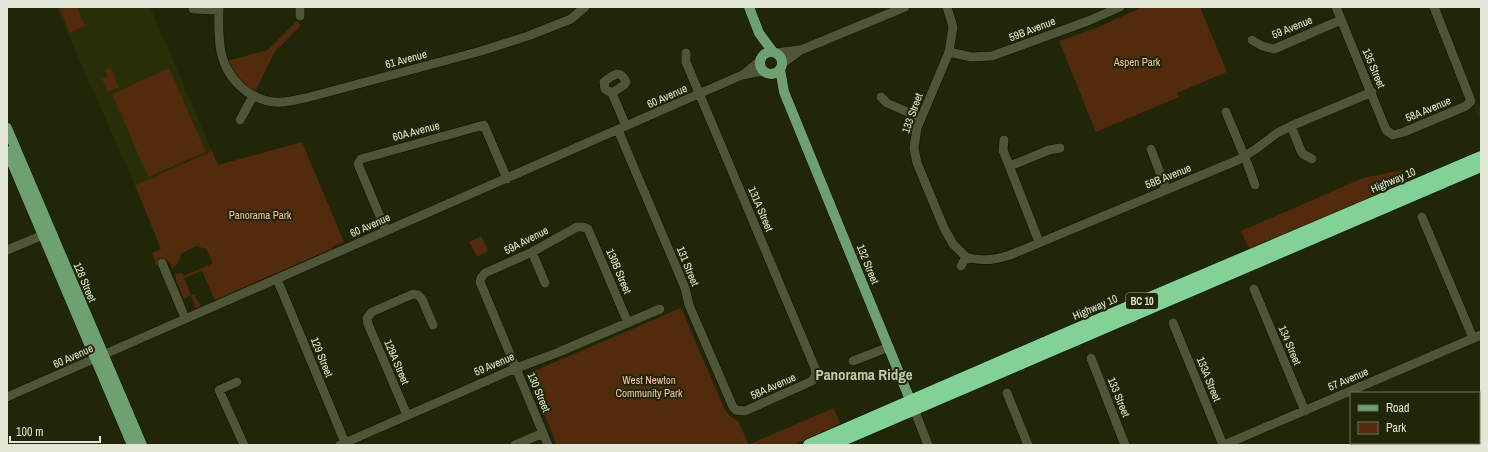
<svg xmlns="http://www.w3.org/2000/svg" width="1488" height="452" font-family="'Archivo Narrow',sans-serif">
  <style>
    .built { fill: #282e08 }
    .green { fill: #522a0c }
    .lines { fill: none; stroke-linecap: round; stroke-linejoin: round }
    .minor-casing { stroke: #0a0f00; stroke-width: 10 }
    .major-casing { stroke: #0a0f00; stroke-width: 11 }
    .highway-casing { stroke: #0a0f00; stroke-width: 13 }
    .minor { stroke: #4f5637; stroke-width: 9 }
    .major { stroke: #6ea071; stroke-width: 10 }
    .highway { stroke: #82d297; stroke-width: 12 }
    .labels { text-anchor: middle; stroke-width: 4; stroke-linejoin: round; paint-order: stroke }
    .shield { fill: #212608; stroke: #a9ae98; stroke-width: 1 }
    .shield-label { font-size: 10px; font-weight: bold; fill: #e3e8d6 }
    .street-label { font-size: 11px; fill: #e3e8d6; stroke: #212608 }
    .park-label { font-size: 11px; fill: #f8c3a1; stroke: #212608 }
    .district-label { font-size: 15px; font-weight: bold; fill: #c3cca9; stroke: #212608 }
  </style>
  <rect width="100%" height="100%" fill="#212608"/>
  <path class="built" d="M56 7H150L212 151 135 185Z
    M1481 105V124L1474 107Z"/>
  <path class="green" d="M59 7H77L85 26 70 33Z
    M1142 7H1200L1227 72 1177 93 1179 97 1096 132 1059 41 1101 26Z
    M297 21 301 25 274 53 254 94 241 85 226 61 268 50Z
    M110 67 119 87 108 92 102 79 107 77 104 70Z
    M169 68 206 152 148 177 112 94Z
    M302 142 344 242 334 246 331 249 215 300 202 271 184 278 191 295 184 299 176 280 175 274 182 273 184 276 213 263 206 249 196 246 182 253 178 263 173 268 167 260 156 265 152 253 161 249 135 185 212 151 218 165Z
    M1402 170 1408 184 1250 250 1241 231 1363 178Z
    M481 236 488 251 477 257 469 242Z
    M194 294 201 307 196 308V307L191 308 195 306 191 296Z
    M681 308 725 410 731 417 738 421 749 445H557L527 374Z
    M834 408 840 424 793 445H750V444Z"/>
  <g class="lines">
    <defs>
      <path id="minor" d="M219 7C218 40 217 69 246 91 256 98 269 103 281 102 289 102 298 99 306 98L481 51 528 36 571 19 585 7
        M300 7V16
        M947 7 953 27 949 52 917 128 914 148 917 163 944 228 953 244 966 257 961 266
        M1336 7 1386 130 1393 135 1404 132 1466 106 1471 101 1434 7
        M193 9 219 10
        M1252 40 1262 46 1274 49 1341 20
        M949 52 971 57 992 56 1088 21 1120 7
        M776 53 799 50
        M782 64 801 50 905 7
        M743 75 761 60
        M612 93 624 85 626 82C620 68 613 75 604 82L605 89 612 93 626 126
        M881 97 887 103 921 118
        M1226 112 1248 165 1255 185
        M240 120 253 96
        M1291 126 1301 151 1303 154 1312 159
        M618 130 685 288 689 305 733 407 736 410 745 411 812 381 816 375 815 368 686 62V53
        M1004 140 1003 150 1039 242
        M1151 149 1166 189
        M1010 166 1049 150 1060 148
        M1422 217 1473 338
        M386 231 358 164 361 159 484 125 507 179
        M7 250 48 233
        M532 252 545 283
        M966 257C981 262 995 260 1010 255L1238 160 1256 149 1277 133 1291 126 1372 92
        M162 263 183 313
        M277 279 346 445
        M1254 289 1305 411
        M1173 323 1223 445
        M1091 358 1125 445
        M853 361 889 347
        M237 382 219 390 244 445
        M1007 393 1028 445
        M7 397 742 75 764 71
        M914 409 928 445
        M407 415 368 324 367 318 372 312 413 294 418 295 422 299 433 325
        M1459 443 1460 445
        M340 445 509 371 559 352 660 309
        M515 445 543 433
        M548 445 480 282 481 278 485 273 532 252 577 227H583L588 229 628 323
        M1224 445 1481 335"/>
      <path id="major" d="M749 7 759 33 773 52
        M760 63a11 11 0 1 1 22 0a11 11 0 1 1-22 0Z
        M780 69 784 92 913 407
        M7 128 142 445
        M7 151 132 445"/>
      <path id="highway" d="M809 445 1072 331 1481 157
        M831 445 1481 166"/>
    </defs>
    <use href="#minor" class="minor-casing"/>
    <use href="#major" class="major-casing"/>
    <use href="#highway" class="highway-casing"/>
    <use href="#minor" class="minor"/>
    <use href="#major" class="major"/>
    <use href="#highway" class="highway"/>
  </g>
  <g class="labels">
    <rect class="shield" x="1126" y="293" width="32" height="16" rx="3"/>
    <g class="shield-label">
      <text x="1142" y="305">BC 10</text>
    </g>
    <g class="street-label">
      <text transform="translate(1292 27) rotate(-22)" y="4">59 Avenue</text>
      <text transform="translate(1032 29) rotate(-21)" y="4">59B Avenue</text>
      <text transform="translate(406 59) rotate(-15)" y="4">61 Avenue</text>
      <text transform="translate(1374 68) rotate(67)" y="4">135 Street</text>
      <text transform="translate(667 96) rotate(-24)" y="4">60 Avenue</text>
      <text transform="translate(1428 109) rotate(-23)" y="4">58A Avenue</text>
      <text transform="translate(912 113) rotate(-70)" y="4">133 Street</text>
      <text transform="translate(416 131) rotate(-15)" y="4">60A Avenue</text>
      <text transform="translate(1168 176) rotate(-22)" y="4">58B Avenue</text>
      <text transform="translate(1393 180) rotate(-23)" y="4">Highway 10</text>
      <text transform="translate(761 209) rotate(67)" y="4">131A Street</text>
      <text transform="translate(370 225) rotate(-24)" y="4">60 Avenue</text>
      <text transform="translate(526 240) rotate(-27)" y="4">59A Avenue</text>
      <text transform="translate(868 264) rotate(68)" y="4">132 Street</text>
      <text transform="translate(688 266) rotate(68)" y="4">131 Street</text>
      <text transform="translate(619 271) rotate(67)" y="4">130B Street</text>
      <text transform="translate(85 282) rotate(67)" y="4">128 Street</text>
      <text transform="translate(1095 307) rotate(-23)" y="4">Highway 10</text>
      <text transform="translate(1290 345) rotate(67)" y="4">134 Street</text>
      <text transform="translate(73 356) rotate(-24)" y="4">60 Avenue</text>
      <text transform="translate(322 357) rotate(68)" y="4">129 Street</text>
      <text transform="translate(397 362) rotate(67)" y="4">129A Street</text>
      <text transform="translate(494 364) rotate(-23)" y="4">59 Avenue</text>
      <text transform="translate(1209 379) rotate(68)" y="4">133A Street</text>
      <text transform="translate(1348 379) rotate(-23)" y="4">57 Avenue</text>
      <text transform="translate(773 386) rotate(-24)" y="4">58A Avenue</text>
      <text transform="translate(539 392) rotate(67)" y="4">130 Street</text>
      <text transform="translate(1119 397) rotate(68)" y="4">133 Street</text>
    </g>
    <g class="park-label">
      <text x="1137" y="66">Aspen Park</text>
      <text x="260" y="219">Panorama Park</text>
      <text x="649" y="384">West Newton<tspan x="649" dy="13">Community Park</tspan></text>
    </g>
    <g class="district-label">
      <text x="864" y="380">Panorama Ridge</text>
    </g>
  </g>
  <rect width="1488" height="452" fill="none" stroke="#e3e8d6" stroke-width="16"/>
  <rect x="1350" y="392" width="130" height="52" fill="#212608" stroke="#6f745a"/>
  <rect x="1358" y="405" width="20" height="6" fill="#6ea071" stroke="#6f745a"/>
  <text x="1386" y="412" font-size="12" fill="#e3e8d6">Road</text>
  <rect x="1358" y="422" width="20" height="12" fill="#522a0c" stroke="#6f745a"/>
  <text x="1386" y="432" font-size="12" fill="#e3e8d6">Park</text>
  <path d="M10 436v6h90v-6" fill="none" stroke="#e3e8d6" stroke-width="2"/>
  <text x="16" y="436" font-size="12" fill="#e3e8d6" stroke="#212608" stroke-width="3" paint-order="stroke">100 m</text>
</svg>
